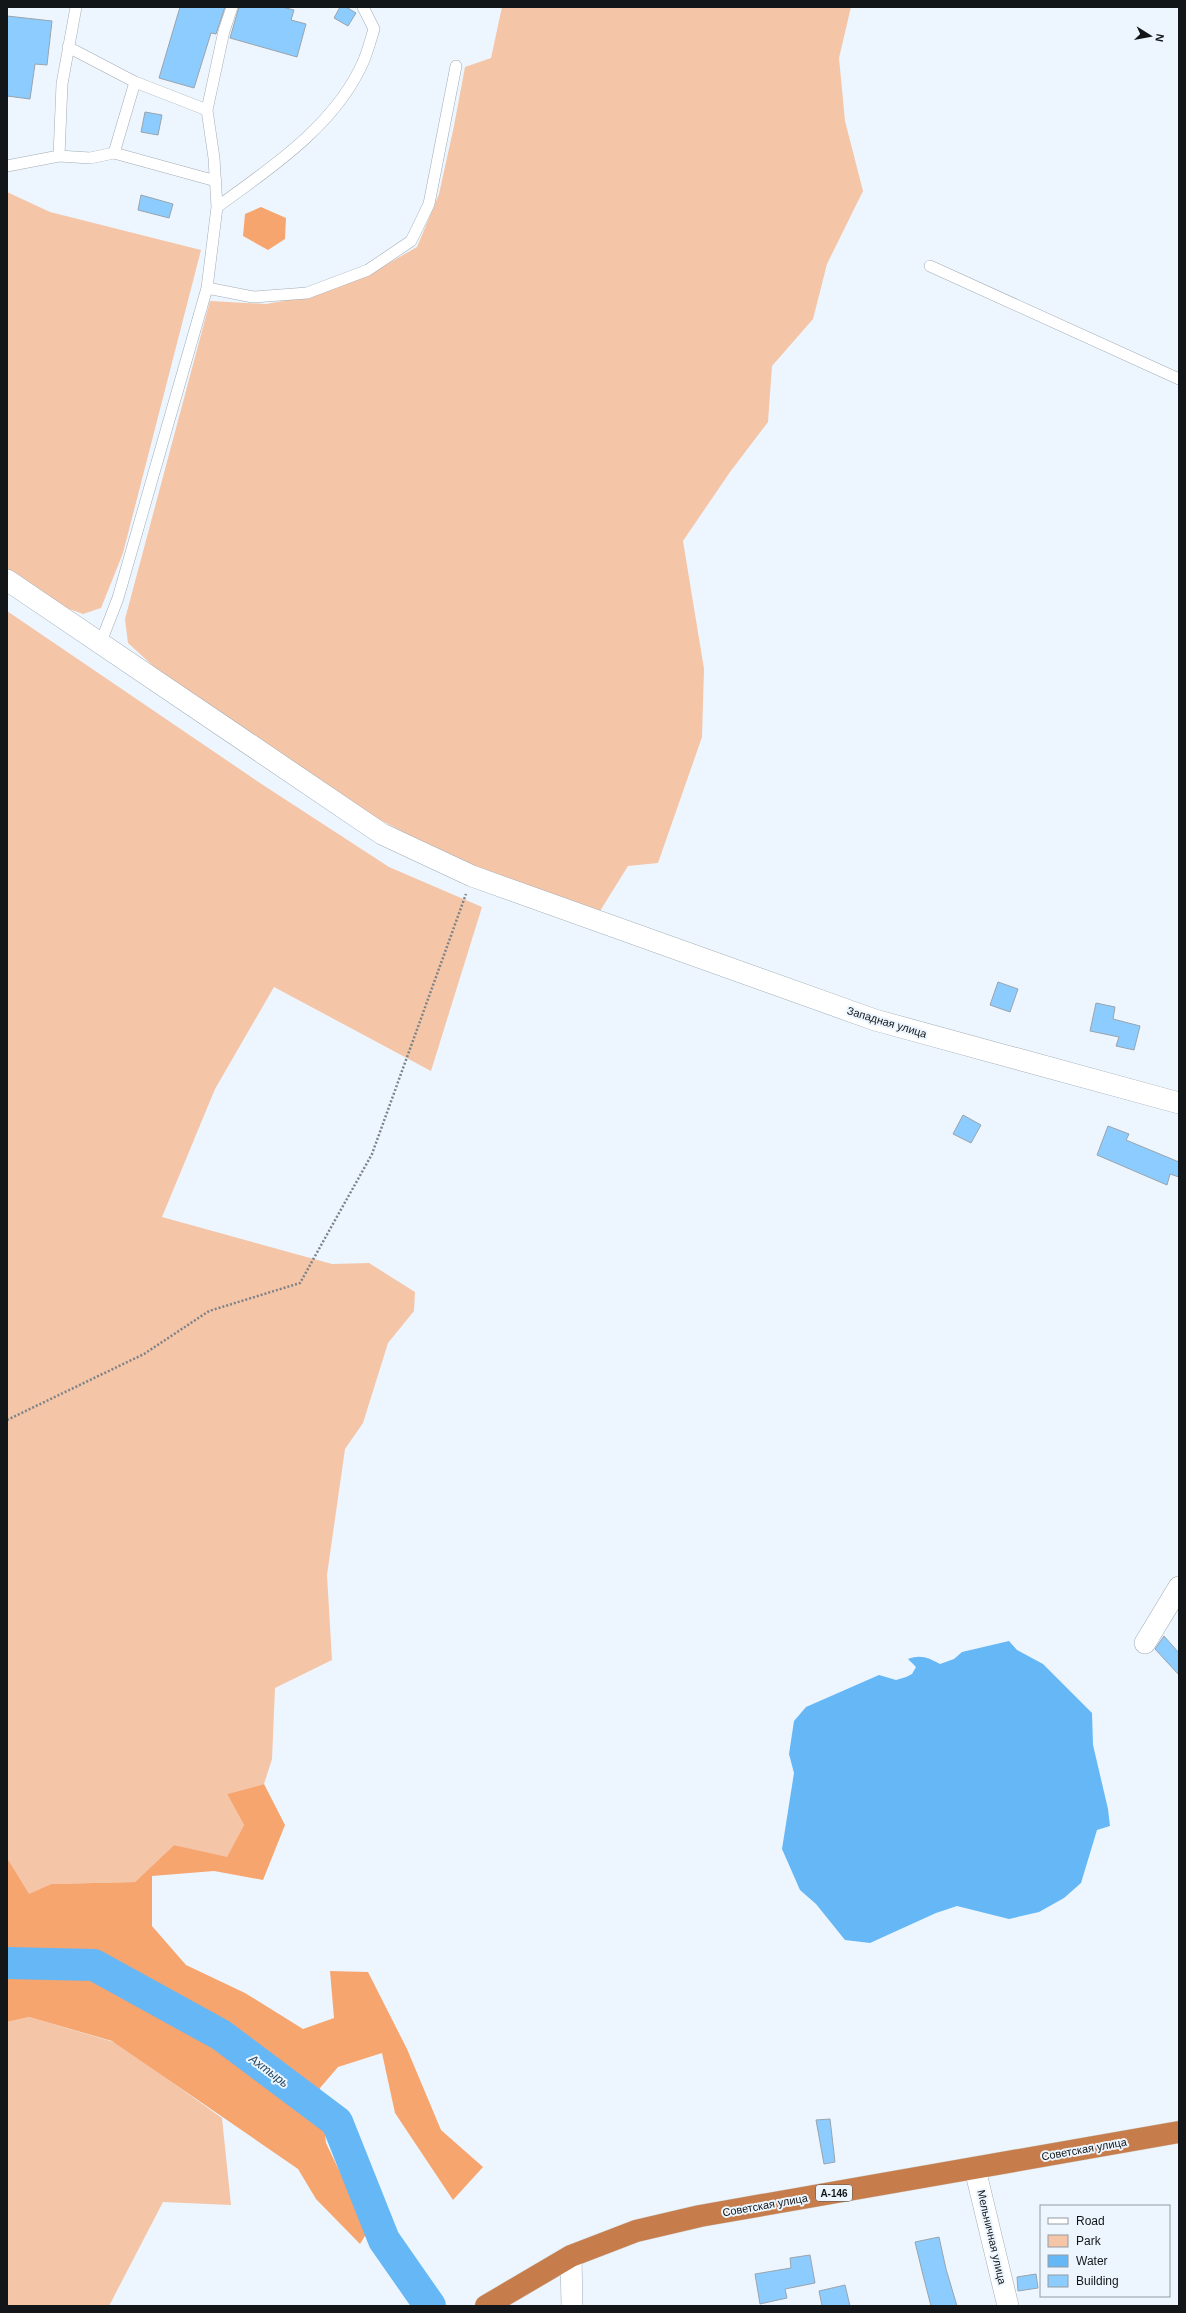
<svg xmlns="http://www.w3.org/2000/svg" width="1186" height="2313" font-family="Helvetica,sans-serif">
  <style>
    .green { fill: #f5c5a7 }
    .forest { fill: #f7a56f }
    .water { fill: #66b7f5 }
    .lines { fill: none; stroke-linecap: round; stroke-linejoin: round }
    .river { stroke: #66b7f5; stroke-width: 32 }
    .building { fill: #8dccfe; stroke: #99a4ad }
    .lane-casing { stroke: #a2acb5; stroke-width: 12 }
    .street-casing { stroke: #a2acb5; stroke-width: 22 }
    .highway-casing { stroke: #d4d5d6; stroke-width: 23 }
    .path { stroke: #7d8389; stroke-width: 2.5; stroke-dasharray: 2 2; stroke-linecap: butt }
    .lane { stroke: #fff; stroke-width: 11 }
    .street { stroke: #fff; stroke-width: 21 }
    .highway { stroke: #c77d4b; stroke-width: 22 }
    .labels { text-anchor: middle; stroke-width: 4; stroke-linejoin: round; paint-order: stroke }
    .shield { fill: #edf6fe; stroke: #54595e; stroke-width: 1 }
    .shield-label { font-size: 10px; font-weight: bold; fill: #121619 }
    .street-label { font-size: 11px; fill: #121619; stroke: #edf6fe }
    .water-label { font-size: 12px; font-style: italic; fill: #1d3f58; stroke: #edf6fe }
  </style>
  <rect width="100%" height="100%" fill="#edf6fe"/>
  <path class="green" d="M502 7H851L839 58 845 121 863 191 827 264 813 319 772 366 768 422 730 472 683 541 704 669 702 737 658 863 628 866 600 911 468 867 377 818 161 673 128 643 125 619 210 301 266 304 316 295 370 274 417 247 439 194 454 126 465 67 491 58Z
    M7 192 50 212 201 250 123 553 101 608 83 614 42 599 7 575Z
    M7 611 263 785 389 867 482 907 431 1071 274 987 215 1089 162 1217 332 1264 369 1263 415 1292 414 1311 388 1343 363 1423 345 1449 327 1575 332 1660 275 1688 272 1759 264 1784 227 1794 244 1825 227 1858 174 1845 135 1882 51 1884 28 1895 7 1858Z
    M29 2017 117 2043 222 2118 231 2205 163 2202 109 2306H7V2022Z"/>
  <path class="forest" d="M261 207 286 218 285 239 268 250 243 236 245 214Z
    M264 1784 285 1825 263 1880 214 1871 152 1876V1926L186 1965 245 1993 303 2029 334 2018 330 1971 368 1972 407 2049 441 2130 483 2167 453 2200 395 2113 382 2053 338 2067 320 2088 326 2143 368 2231 360 2244 316 2199 298 2169 112 2041 29 2017 7 2022V1858L29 1894 51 1884 135 1882 174 1845 227 1857 244 1825 227 1794Z"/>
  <path class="water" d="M1009 1641 1017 1650 1043 1664 1092 1713 1093 1745 1108 1809 1110 1826 1097 1830 1081 1883 1064 1898 1039 1912 1009 1919 957 1906 936 1913 870 1943 845 1940 816 1904 800 1890 782 1849 794 1773 789 1754 794 1721 806 1707 879 1675 896 1680 906 1677 912 1674 916 1667 908 1659C921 1654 929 1658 940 1664L954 1659 962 1652Z"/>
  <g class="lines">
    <path class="river" d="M7 1963 94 1965 221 2035 337 2122 384 2240 430 2306"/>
  </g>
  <path class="building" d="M180 7H225L216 34 211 33 194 88 159 78Z
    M239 7H282L294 10 291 20 306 24 297 57 230 38Z
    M340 7H346L356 13 348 26 334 18Z
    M7 16 52 21 47 65 35 64 30 99 7 96Z
    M145 112 162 115 158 135 141 132Z
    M141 195 173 204 169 218 138 210Z
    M998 982 1018 989 1010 1012 990 1005Z
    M1096 1003 1115 1007 1113 1019 1140 1026 1134 1050 1116 1046 1119 1037 1090 1031Z
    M963 1115 981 1125 971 1143 953 1134Z
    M1108 1126 1129 1134 1126 1140 1179 1162V1177L1170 1174 1167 1185 1097 1155Z
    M1164 1636 1179 1653V1675L1155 1649Z
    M830 2119 835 2162 824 2164 816 2120Z
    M939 2237 946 2269 957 2306H931L923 2275 915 2242Z
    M810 2255 815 2283 785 2289 787 2298 760 2304 755 2274 791 2268 790 2258Z
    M1036 2274 1038 2288 1018 2291 1017 2277Z
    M845 2285 850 2306H822L819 2291Z"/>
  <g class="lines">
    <defs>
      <path id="lane" d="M68 47 135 82
        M114 153 135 82 207 110
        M59 156 62 84 76 7
        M7 166 59 156 90 158 114 153 216 181
        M217 207C271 168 337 124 364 60 368 50 371 39 374 29L363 7
        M930 266 1179 379
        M207 288 253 297 307 293 368 270 411 241 429 204 456 66
        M101 642 118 598 207 288 217 207 214 158 207 110 224 31 232 7"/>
      <path id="street" d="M7 580 382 834 472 876 875 1020 1179 1103
        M1145 1643 1179 1587
        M975 2169 1008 2306
        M571 2256 572 2306"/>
      <path id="highway" d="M486 2306 571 2256 636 2231 700 2216 1179 2132"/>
    </defs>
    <use href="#lane" class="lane-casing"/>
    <use href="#street" class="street-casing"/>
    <use href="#highway" class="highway-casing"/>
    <path class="path" d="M7 1420 144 1354 209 1311 300 1283 372 1154 466 894"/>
    <use href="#lane" class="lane"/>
    <use href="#street" class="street"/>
    <use href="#highway" class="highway"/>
  </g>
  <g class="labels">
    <rect class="shield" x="816" y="2185" width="36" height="16" rx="3"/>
    <g class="shield-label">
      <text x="834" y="2197">А-146</text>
    </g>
    <g class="street-label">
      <text transform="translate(887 1022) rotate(17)" y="4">Западная улица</text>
      <text transform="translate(1084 2149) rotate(-10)" y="4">Советская улица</text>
      <text transform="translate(765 2205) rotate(-10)" y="4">Советская улица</text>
      <text transform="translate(992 2237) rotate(77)" y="4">Мельничная улица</text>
    </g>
    <g class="water-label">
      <text transform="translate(269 2071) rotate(37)" y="4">Ахтырь</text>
    </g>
  </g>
  <rect width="1186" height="2313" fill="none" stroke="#121619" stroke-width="16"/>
  <rect x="1040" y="2205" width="130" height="92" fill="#edf6fe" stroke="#959ca2"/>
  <rect x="1048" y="2218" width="20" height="6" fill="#ffffff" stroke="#959ca2"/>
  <text x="1076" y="2225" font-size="12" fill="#121619">Road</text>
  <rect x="1048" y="2235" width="20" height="12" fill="#f5c5a7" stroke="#959ca2"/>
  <text x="1076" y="2245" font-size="12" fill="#121619">Park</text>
  <rect x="1048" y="2255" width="20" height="12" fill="#66b7f5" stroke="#959ca2"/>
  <text x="1076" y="2265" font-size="12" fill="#121619">Water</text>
  <rect x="1048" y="2275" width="20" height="12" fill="#8dccfe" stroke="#959ca2"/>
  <text x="1076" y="2285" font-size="12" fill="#121619">Building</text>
  <g transform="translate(1150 36) rotate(101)" stroke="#edf6fe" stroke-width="3" paint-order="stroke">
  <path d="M0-3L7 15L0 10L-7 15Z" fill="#121619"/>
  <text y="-6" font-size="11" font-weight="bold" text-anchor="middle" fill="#121619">N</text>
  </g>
</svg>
